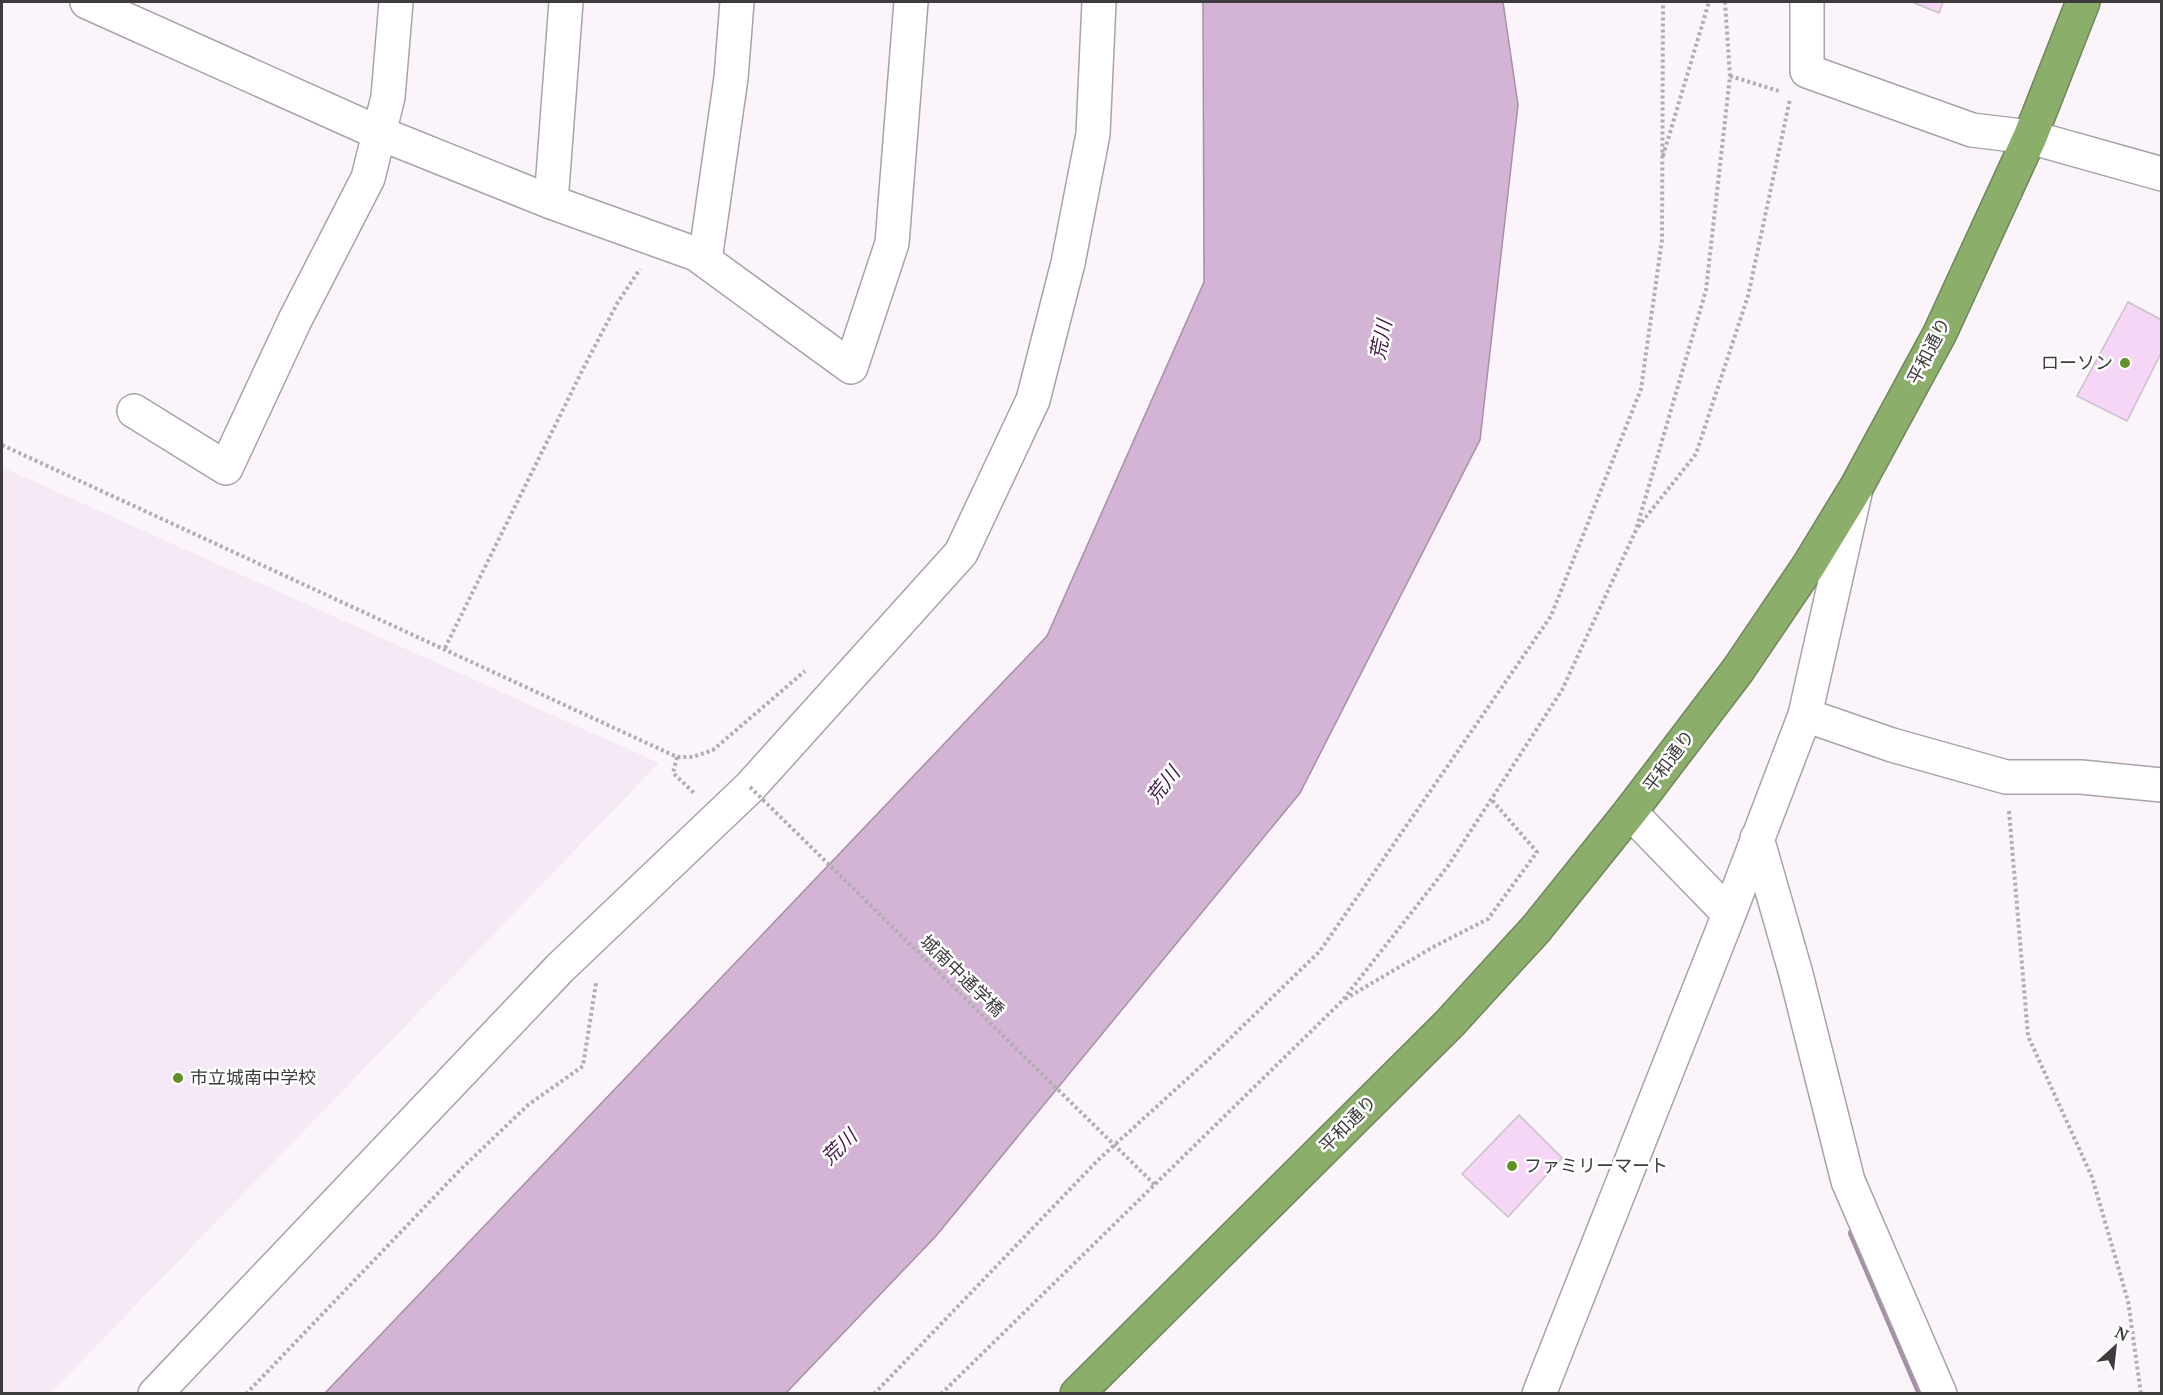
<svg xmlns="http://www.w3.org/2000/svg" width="2163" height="1395" font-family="'Noto Serif','Noto Sans JP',serif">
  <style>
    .built { fill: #f5e9f5 }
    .water { fill: #d3b4d4; stroke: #a690a7; stroke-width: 1.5 }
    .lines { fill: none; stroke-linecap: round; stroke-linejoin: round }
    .stream { stroke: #a690a7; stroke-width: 10 }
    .building { fill: #f6d6f7; stroke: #c7c2c7; stroke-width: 1.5 }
    .minor-casing { stroke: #a8a3a8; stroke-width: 36 }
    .highway-casing { stroke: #70865b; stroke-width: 36 }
    .path { stroke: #b2adb2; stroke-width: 4; stroke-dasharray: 3 3; stroke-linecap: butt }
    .minor { stroke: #fff; stroke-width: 33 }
    .highway { stroke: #8bae6b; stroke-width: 33 }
    .path-bridge { stroke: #b2adb2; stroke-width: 4; stroke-dasharray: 3 3; stroke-linecap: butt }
    .poi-dot { fill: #609026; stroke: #fff; stroke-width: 2 }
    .labels { text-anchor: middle; stroke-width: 5; stroke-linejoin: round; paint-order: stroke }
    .street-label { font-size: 18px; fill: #3d3b3d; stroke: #fff }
    .poi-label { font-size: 18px; fill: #3d3b3d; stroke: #fff; text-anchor: start }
    .water-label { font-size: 20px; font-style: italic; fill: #411b44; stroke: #fff }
  </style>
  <rect width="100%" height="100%" fill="#fbf5fb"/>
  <path class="built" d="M2 467 659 763 51 1393H2Z"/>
  <path class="water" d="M1203 2H1503L1518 105 1480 440 1300 793 936 1236 786 1393H325L1047 636 1204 282Z"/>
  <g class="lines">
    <path class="stream" d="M1853 1233 1922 1394"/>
  </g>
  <path class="building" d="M1912 2H1943L1939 13Z
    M2128 302 2162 320V351L2127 421 2077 396Z
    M1519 1115 1562 1158 1508 1217 1462 1174Z"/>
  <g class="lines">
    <defs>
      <path id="minor" d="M87 2 379 133 551 202 696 254 851 367 892 243 911 2
        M1807 2V71L1972 130 2030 137 2162 174
        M551 202 566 2
        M705 260 731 78 737 2
        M134 411 226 468 295 320 368 178 388 97 396 2
        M1805 715 1892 745 2006 777H2081L2162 785
        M1630 812 1729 914
        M1757 838 1796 974 1848 1181 1940 1394
        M155 1394 560 968 750 787 961 553 1033 400 1068 263 1093 134 1099 2
        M1539 1394 1729 914 1805 715 1855 493"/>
      <path id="highway" d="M1077 1394 1450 1023 1536 929 1630 812 1738 670 1809 565 1857 486 1940 333 2030 137 2083 2"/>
    </defs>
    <use href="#minor" class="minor-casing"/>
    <use href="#highway" class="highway-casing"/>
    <path class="path" d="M1730 76 1779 91
      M1663 156 1709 2
      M2 445 677 757H693L713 750 805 671
      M1638 527 1696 454 1748 296 1790 99
      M445 648 585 365 618 302 640 269
      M677 757 673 773 694 793
      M2009 811 2028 1036 2092 1177 2128 1301 2141 1394
      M1345 999 1435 946 1488 919 1537 852 1491 799
      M246 1394 462 1168 528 1105 583 1066 596 983
      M874 1394 1098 1160 1209 1059 1320 951 1551 616 1641 389 1662 240 1663 2
      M941 1394 1342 1001 1448 866 1562 690 1636 530 1706 290 1730 76 1725 2"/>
    <use href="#minor" class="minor"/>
    <use href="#highway" class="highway"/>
    <path class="path-bridge" d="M750 787 1155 1185"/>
  </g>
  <g class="poi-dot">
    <circle cx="2125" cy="363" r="6"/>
    <circle cx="178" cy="1078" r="6"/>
    <circle cx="1512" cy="1166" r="6"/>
  </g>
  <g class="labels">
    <g class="street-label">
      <text transform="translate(1929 351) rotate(-63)" y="6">平和通り</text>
      <text transform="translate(1669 761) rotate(-53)" y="6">平和通り</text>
      <text transform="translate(962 976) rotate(44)" y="6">城南中通学橋</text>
      <text transform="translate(1348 1124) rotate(-45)" y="6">平和通り</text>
    </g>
    <g class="poi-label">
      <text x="2113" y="369" text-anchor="end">ローソン</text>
      <text x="190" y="1084">市立城南中学校</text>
      <text x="1524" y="1172">ファミリーマート</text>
    </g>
    <g class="water-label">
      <text transform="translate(1381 340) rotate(-79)" y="7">荒川</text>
      <text transform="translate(1163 785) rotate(-52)" y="7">荒川</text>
      <text transform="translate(839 1147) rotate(-44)" y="7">荒川</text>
    </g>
  </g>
  <rect width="2163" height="1395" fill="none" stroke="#3d3b3d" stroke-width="6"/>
  <g transform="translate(2115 1347) rotate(27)" stroke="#ffffff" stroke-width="4.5" paint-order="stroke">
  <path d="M0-4.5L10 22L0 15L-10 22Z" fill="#3d3b3d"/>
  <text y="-9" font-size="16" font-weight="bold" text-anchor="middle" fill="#3d3b3d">N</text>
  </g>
</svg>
